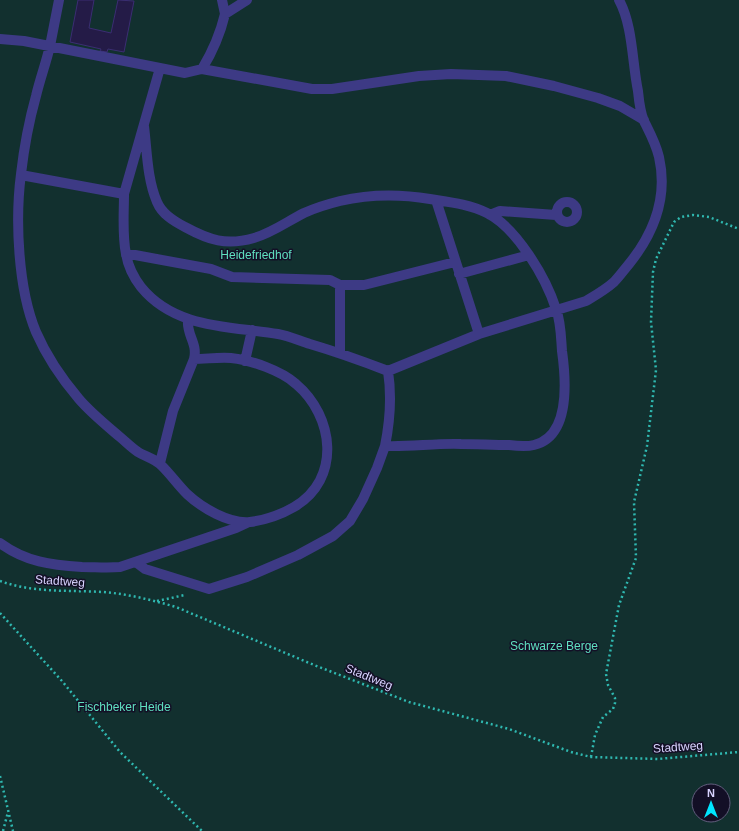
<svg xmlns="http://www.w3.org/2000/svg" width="739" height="831" font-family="Arial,sans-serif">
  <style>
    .green { fill: #12302f; fill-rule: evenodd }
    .building { fill: #241b47; stroke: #3b2d73 }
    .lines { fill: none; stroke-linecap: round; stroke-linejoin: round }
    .path { stroke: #2fb8b0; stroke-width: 2.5; stroke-dasharray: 2 3; stroke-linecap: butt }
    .minor { stroke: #3d3a85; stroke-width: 10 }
    .labels { text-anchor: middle; stroke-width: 3; stroke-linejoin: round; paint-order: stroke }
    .park-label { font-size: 12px; fill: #5fe0c0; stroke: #130f26 }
    .street-label { font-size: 12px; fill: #d9d4ff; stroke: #130f26 }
  </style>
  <rect width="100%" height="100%" fill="#130f26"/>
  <path class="green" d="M0 0H739V831H0ZM699 791H723V815H699Z"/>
  <path class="building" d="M78 0H94L89 28 111 33 118 0 134 1 124 52 108 49 107 52 100 51 101 49 70 42Z"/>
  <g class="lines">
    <path class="path" d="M0 581C33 593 68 590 103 592 128 594 152 600 176 607L314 665 409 702 509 729 571 752 591 757 658 759 739 752
      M157 601 185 595
      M0 613 62 681 120 752 202 831
      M591 757 595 735 603 717 613 709 615 703V698L608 685 606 674 619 605 636 558 634 502 647 446 656 370 651 322 653 272 656 259 674 222 681 217 693 215 709 217 739 229
      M0 776 13 831
      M3 831 8 812"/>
    <path class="minor" d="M59 0C56 15 53 31 50 46 46 63 40 79 36 96 29 121 24 148 21 174 15 220 18 289 36 332 46 355 62 379 79 399 91 413 106 425 120 437 126 442 132 448 138 452 146 457 156 459 162 466 171 475 178 485 187 494 202 508 229 524 250 522 265 520 282 514 294 507 342 479 334 416 296 384 282 371 251 360 231 358 219 357 206 359 194 359L173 411 160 463
      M222 0 225 14 247 0
      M0 39 24 41 185 73 202 69 312 89H332L419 76 451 74 506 76 554 86 598 98 620 106 644 120
      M202 69C213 51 220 35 225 14
      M21 175 124 194C124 213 122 235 126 254 128 266 134 278 141 287 175 329 230 326 278 334 289 336 300 341 310 344 337 352 362 361 388 371 392 397 390 421 385 446
      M124 194 160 68
      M436 200 479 334
      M557 212a10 10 0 1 1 20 0a10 10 0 1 1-20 0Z
      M490 215 500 211 556 215
      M126 255H135L211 269 232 277 330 280 340 285V353
      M459 274 529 255
      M340 285H364L455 262
      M188 319C186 335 198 343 194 359
      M245 361 252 330
      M388 371 479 334 586 301C596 295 605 290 614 282 619 277 624 270 629 264 654 233 668 197 659 157 656 144 650 133 644 121 640 112 639 101 638 91 632 62 633 26 619 0
      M0 543C26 562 51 565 82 567 95 567 107 568 120 567L236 528 249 522
      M137 563 145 569 209 589 247 577 298 555 333 536 350 521 363 499 377 468 385 446C410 447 436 443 461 444 477 444 493 445 509 445 517 446 526 447 534 445 571 436 566 380 562 351 561 338 561 322 556 309 546 278 517 228 487 213 469 204 449 202 430 199 400 194 370 194 340 201 328 204 315 208 304 213 288 221 272 233 254 238 226 246 209 240 185 227 173 221 162 214 157 202 147 179 147 150 144 126"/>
  </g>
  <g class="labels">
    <g class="park-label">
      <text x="256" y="259">Heidefriedhof</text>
      <text x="554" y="650">Schwarze Berge</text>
      <text x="124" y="711">Fischbeker Heide</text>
    </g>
    <g class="street-label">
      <text transform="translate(60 581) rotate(4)" y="4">Stadtweg</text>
      <text transform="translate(369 677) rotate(22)" y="4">Stadtweg</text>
      <text transform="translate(678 747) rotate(-4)" y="4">Stadtweg</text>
    </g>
  </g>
  <g transform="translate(711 803)"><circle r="19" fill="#130f26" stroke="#625e7d"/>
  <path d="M0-3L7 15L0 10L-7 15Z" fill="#00e5ff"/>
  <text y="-6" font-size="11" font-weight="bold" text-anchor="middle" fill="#d9d4ff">N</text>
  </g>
</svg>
